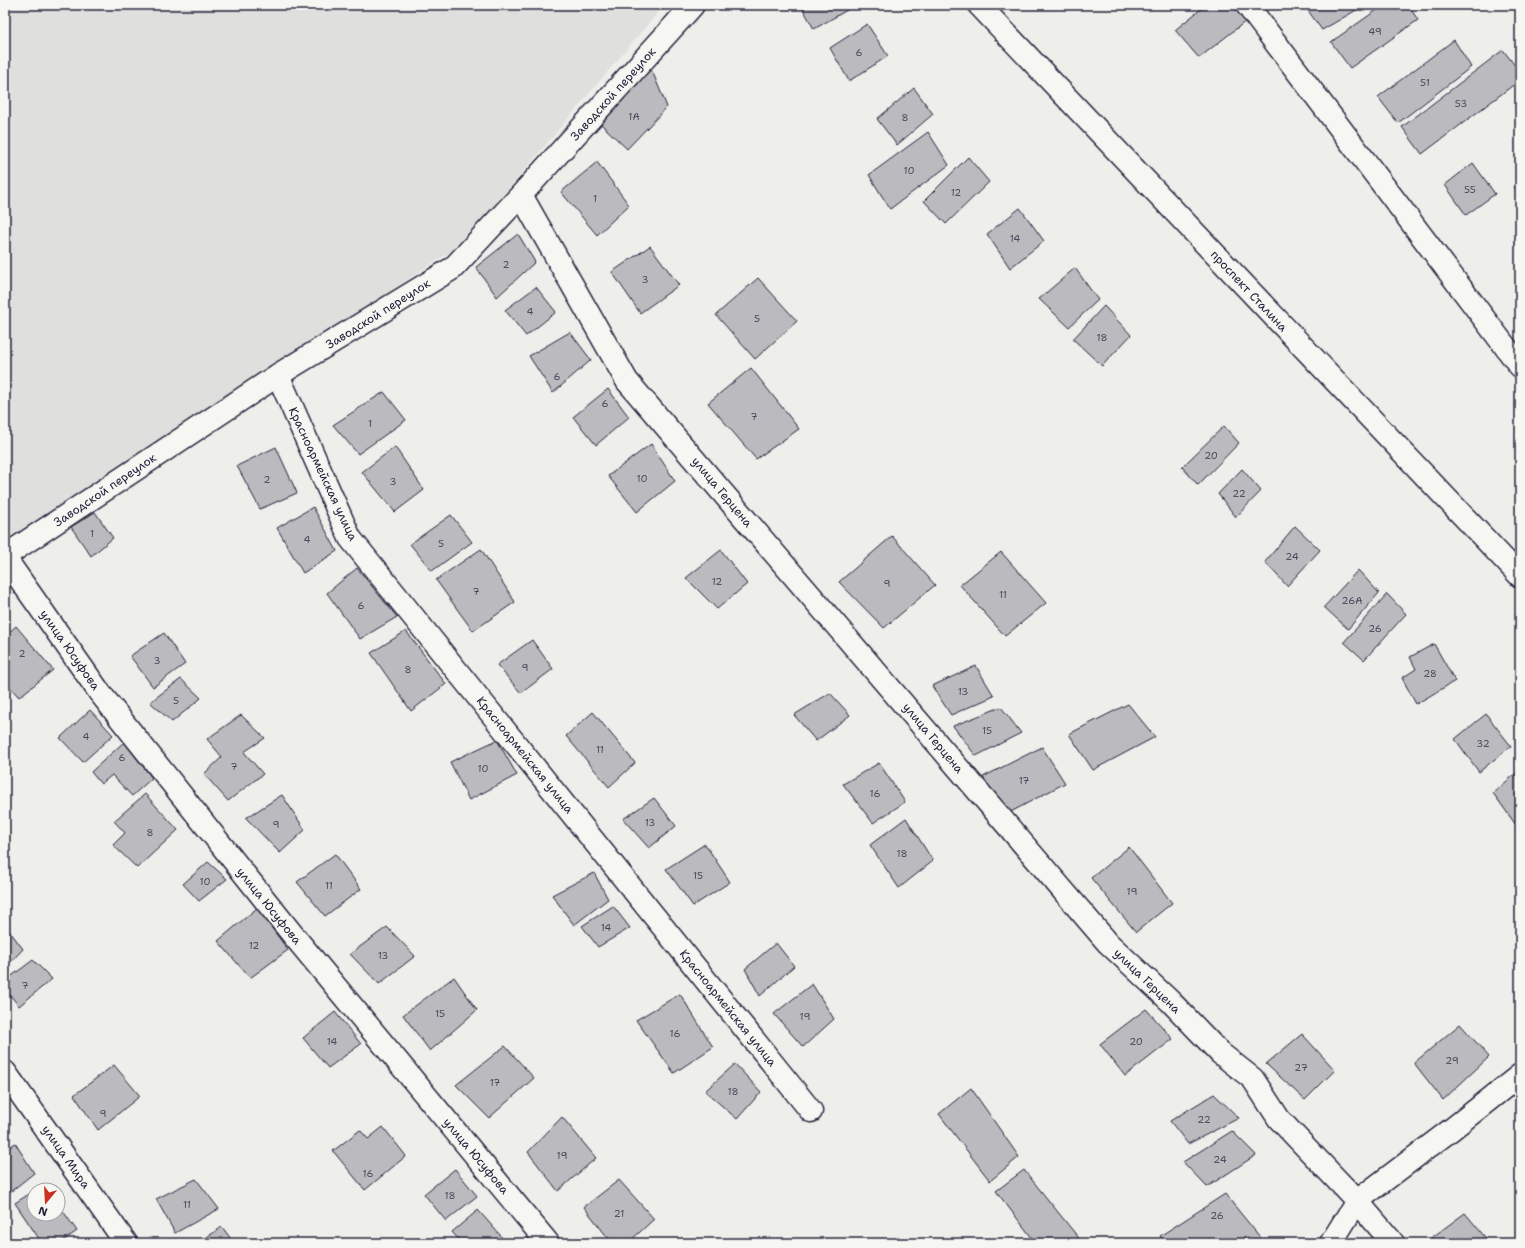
<svg xmlns="http://www.w3.org/2000/svg" width="1525" height="1248" font-family="'Shantell Sans',sans-serif">
  <style>
    .built { fill: #dfdfde }
    .building { fill: #bbbbbf; stroke: #22223b }
    .lines { fill: none; stroke-linecap: round; stroke-linejoin: round }
    .minor-casing { stroke: #22223b; stroke-width: 25 }
    .tertiary-casing { stroke: #22223b; stroke-width: 25 }
    .minor { stroke: #f6f6f2; stroke-width: 22 }
    .tertiary { stroke: #f6f6f2; stroke-width: 22 }
    .labels { text-anchor: middle; stroke-width: 3; stroke-linejoin: round; paint-order: stroke }
    .number-label { font-size: 10px; fill: #48485c }
    .street-label { font-size: 12px; fill: #22223b; stroke: #f6f6f2 }
  </style>
  <rect width="100%" height="100%" fill="#eeeeeb"/>
  <filter id="ink" filterUnits="userSpaceOnUse"><feTurbulence type="fractalNoise" baseFrequency=".025" numOctaves="2"/><feDisplacementMap in="SourceGraphic" scale="8" xChannelSelector="R" yChannelSelector="G"/><feConvolveMatrix kernelMatrix="1 2 1 2 8 2 1 2 1" color-interpolation-filters="sRGB"/></filter>
  <g filter="url(#ink)">
    <path class="built" d="M5 5H664L462 244 5 546Z"/>
    <path class="building" d="M801 5H853L854 6 814 29Z
      M1206 5H1232L1246 21 1199 58 1175 30Z
      M1304 5H1365L1322 30Z
      M1384 5H1408L1418 20 1350 68 1331 42Z
      M867 24 888 56 849 81 830 48Z
      M1454 40 1471 67 1398 123 1378 97Z
      M1503 50 1520 72V80L1422 154 1402 127Z
      M650 66 667 107 627 149 601 124Z
      M914 88 933 114 897 145 877 119Z
      M928 132 949 165 890 209 869 175Z
      M968 157 989 182 946 224 924 201Z
      M597 162 629 205 597 235 561 192Z
      M1473 163 1495 194 1466 215 1445 185Z
      M1520 181V194L1513 186Z
      M1020 208 1044 241 1010 268 987 234Z
      M518 234 535 262 497 297 476 267Z
      M650 246 679 285 640 313 612 272Z
      M1075 268 1098 300 1069 327 1039 299Z
      M758 278 797 321 755 359 716 315Z
      M536 287 556 312 526 336 505 310Z
      M1104 306 1131 335 1102 366 1073 339Z
      M570 332 591 360 553 393 529 356Z
      M751 368 799 429 756 459 708 403Z
      M608 389 629 417 596 445 573 417Z
      M384 392 406 420 358 454 333 425Z
      M1224 426 1239 443 1198 485 1182 467Z
      M651 444 675 481 637 512 608 476Z
      M276 447 297 493 260 509 237 466Z
      M395 447 424 490 395 512 362 472Z
      M1242 469 1261 491 1236 517 1218 494Z
      M313 507 337 551 303 573 277 528Z
      M95 512 113 538 91 556 71 527Z
      M451 515 472 542 432 571 410 544Z
      M1295 526 1320 550 1287 586 1265 562Z
      M892 536 935 585 884 628 839 582Z
      M481 549 515 602 473 631 436 580Z
      M721 550 747 584 717 609 686 578Z
      M1001 552 1046 603 1005 636 960 585Z
      M357 568 397 617 360 639 327 593Z
      M1358 570 1379 593 1348 629 1324 607Z
      M1387 594 1406 614 1364 660 1344 642Z
      M16 626 53 670 19 697 5 682V636Z
      M406 631 446 684 411 711 371 653Z
      M164 633 185 664 153 687 130 656Z
      M532 640 553 669 521 693 497 665Z
      M1434 644 1455 681 1416 704 1402 678 1416 669 1410 657Z
      M976 666 994 696 951 715 932 686Z
      M181 679 201 698 172 722 150 702Z
      M830 693 850 715 816 741 794 715Z
      M1128 704 1155 737 1093 770 1069 734Z
      M1001 707 1021 733 976 756 953 726Z
      M90 710 113 735 83 762 60 738Z
      M593 712 635 763 609 787 566 736Z
      M1486 714 1511 746 1479 772 1455 739Z
      M241 715 265 738 244 752 263 774 228 801 204 774 222 757 207 739Z
      M497 740 517 775 469 800 450 762Z
      M124 742 152 778 132 796 112 775 101 784 91 772Z
      M1042 747 1065 783 1007 814 983 777Z
      M879 763 905 802 873 823 843 784Z
      M1520 770V823L1516 825 1493 793Z
      M145 794 178 830 137 868 113 845 125 833 114 821Z
      M282 795 305 830 280 853 246 818Z
      M654 798 676 826 649 848 623 819Z
      M906 818 933 861 899 888 870 845Z
      M705 844 730 882 693 906 666 869Z
      M1129 847 1172 903 1136 932 1091 878Z
      M335 854 361 889 325 916 297 882Z
      M208 862 227 879 199 901 183 884Z
      M594 873 608 899 574 925 552 895Z
      M613 906 630 928 598 947 582 926Z
      M257 908 288 950 250 978 218 941Z
      M5 925 23 949 5 968Z
      M387 927 415 956 379 984 350 954Z
      M776 943 794 966 760 996 745 969Z
      M33 960 52 979 19 1006 5 989V981Z
      M454 977 477 1010 430 1051 403 1015Z
      M812 984 834 1019 803 1047 774 1014Z
      M680 994 713 1047 674 1073 636 1020Z
      M1146 1009 1173 1039 1125 1076 1100 1044Z
      M335 1012 361 1044 328 1068 303 1038Z
      M1460 1024 1489 1057 1443 1100 1414 1063Z
      M1302 1034 1335 1070 1305 1100 1266 1064Z
      M505 1046 534 1078 489 1118 456 1085Z
      M735 1064 761 1092 737 1119 705 1091Z
      M114 1065 140 1096 98 1130 74 1095Z
      M971 1088 1019 1157 990 1181 939 1114Z
      M1214 1094 1239 1118 1188 1144 1170 1121Z
      M562 1117 596 1158 558 1191 528 1152Z
      M383 1127 406 1156 365 1190 333 1151 360 1130 368 1139Z
      M1232 1131 1256 1155 1207 1187 1183 1162Z
      M15 1143 34 1173 5 1196V1151Z
      M455 1169 477 1196 446 1221 424 1194Z
      M1024 1170 1082 1242 1036 1243 996 1191Z
      M196 1179 219 1209 175 1233 156 1199Z
      M619 1180 654 1219 628 1243H612L584 1207Z
      M44 1185 48 1190H36Z
      M34 1191V1214H58V1204L77 1231 60 1243H42L15 1203Z
      M1225 1194 1264 1242 1165 1243 1160 1236Z
      M478 1210 507 1243H462L452 1232Z
      M1465 1213 1490 1243H1428L1427 1241Z
      M222 1227 234 1243H198Z"/>
    <g class="lines">
      <defs>
        <path id="minor" d="M1247 5 1520 366
          M521 195 627 381 1108 943 1171 1002 1220 1053 1253 1079 1279 1119 1357 1201 1393 1243
          M278 375 350 538 811 1111
          M5 556 278 375 453 268 521 195 693 5
          M5 558 100 693 293 935 548 1243
          M5 1072 126 1243
          M1331 1243 1357 1201 1452 1129 1520 1075"/>
        <path id="tertiary" d="M979 5 1520 576"/>
      </defs>
      <use href="#minor" class="minor-casing"/>
      <use href="#tertiary" class="tertiary-casing"/>
      <use href="#minor" class="minor"/>
      <use href="#tertiary" class="tertiary"/>
    </g>
  </g>
  <g class="labels">
    <g class="number-label">
      <text x="1375" y="35">49</text>
      <text x="859" y="56">6</text>
      <text x="1425" y="86">51</text>
      <text x="1461" y="107">53</text>
      <text x="634" y="120">1А</text>
      <text x="905" y="121">8</text>
      <text x="909" y="174">10</text>
      <text x="1470" y="193">55</text>
      <text x="956" y="196">12</text>
      <text x="595" y="202">1</text>
      <text x="1015" y="242">14</text>
      <text x="506" y="268">2</text>
      <text x="645" y="283">3</text>
      <text x="530" y="315">4</text>
      <text x="757" y="322">5</text>
      <text x="1102" y="341">18</text>
      <text x="557" y="380">6</text>
      <text x="605" y="407">6</text>
      <text x="754" y="420">7</text>
      <text x="370" y="427">1</text>
      <text x="1211" y="459">20</text>
      <text x="642" y="482">10</text>
      <text x="267" y="483">2</text>
      <text x="393" y="485">3</text>
      <text x="1239" y="497">22</text>
      <text x="92" y="537">1</text>
      <text x="307" y="543">4</text>
      <text x="441" y="547">5</text>
      <text x="1292" y="560">24</text>
      <text x="717" y="585">12</text>
      <text x="887" y="587">9</text>
      <text x="476" y="595">7</text>
      <text x="1003" y="598">11</text>
      <text x="1352" y="604">26А</text>
      <text x="361" y="609">6</text>
      <text x="1375" y="632">26</text>
      <text x="22" y="657">2</text>
      <text x="157" y="664">3</text>
      <text x="525" y="671">9</text>
      <text x="408" y="673">8</text>
      <text x="1430" y="677">28</text>
      <text x="963" y="695">13</text>
      <text x="176" y="704">5</text>
      <text x="987" y="734">15</text>
      <text x="86" y="740">4</text>
      <text x="1483" y="747">32</text>
      <text x="600" y="753">11</text>
      <text x="122" y="761">6</text>
      <text x="234" y="770">7</text>
      <text x="483" y="772">10</text>
      <text x="1024" y="784">17</text>
      <text x="875" y="797">16</text>
      <text x="650" y="826">13</text>
      <text x="276" y="828">9</text>
      <text x="150" y="836">8</text>
      <text x="902" y="857">18</text>
      <text x="698" y="879">15</text>
      <text x="205" y="885">10</text>
      <text x="329" y="889">11</text>
      <text x="1132" y="895">19</text>
      <text x="606" y="931">14</text>
      <text x="254" y="949">12</text>
      <text x="383" y="959">13</text>
      <text x="25" y="989">7</text>
      <text x="440" y="1017">15</text>
      <text x="805" y="1020">19</text>
      <text x="675" y="1037">16</text>
      <text x="332" y="1045">14</text>
      <text x="1136" y="1045">20</text>
      <text x="1452" y="1064">29</text>
      <text x="1301" y="1071">27</text>
      <text x="495" y="1086">17</text>
      <text x="733" y="1095">18</text>
      <text x="103" y="1117">9</text>
      <text x="1204" y="1123">22</text>
      <text x="562" y="1159">19</text>
      <text x="1220" y="1163">24</text>
      <text x="368" y="1177">16</text>
      <text x="450" y="1199">18</text>
      <text x="187" y="1208">11</text>
      <text x="619" y="1217">21</text>
      <text x="1217" y="1219">26</text>
    </g>
    <g class="street-label">
      <text transform="translate(613 94) rotate(-48)" y="4">Заводской переулок</text>
      <text transform="translate(1249 291) rotate(47)" y="4">проспект Сталина</text>
      <text transform="translate(378 314) rotate(-32)" y="4">Заводской переулок</text>
      <text transform="translate(323 474) rotate(65)" y="4">Красноармейская улица</text>
      <text transform="translate(105 490) rotate(-34)" y="4">Заводской переулок</text>
      <text transform="translate(722 492) rotate(50)" y="4">улица Герцена</text>
      <text transform="translate(70 650) rotate(55)" y="4">улица Юсуфова</text>
      <text transform="translate(933 738) rotate(50)" y="4">улица Герцена</text>
      <text transform="translate(525 755) rotate(51)" y="4">Красноармейская улица</text>
      <text transform="translate(269 906) rotate(51)" y="4">улица Юсуфова</text>
      <text transform="translate(1147 981) rotate(44)" y="4">улица Герцена</text>
      <text transform="translate(728 1008) rotate(51)" y="4">Красноармейская улица</text>
      <text transform="translate(476 1156) rotate(50)" y="4">улица Юсуфова</text>
      <text transform="translate(66 1157) rotate(55)" y="4">улица Мира</text>
    </g>
  </g>
  <rect width="1525" height="1248" fill="none" stroke="#f6f6f2" stroke-width="20"/>
  <rect x="10" y="10" width="1505" height="1228" fill="none" stroke="#22223b" stroke-width="1.5" filter="url(#ink)"/>
  <g transform="translate(46 1202) rotate(198)"><circle r="19" fill="#f6f6f2" stroke="#a1a1a9"/>
  <path d="M0-3L7 15L0 10L-7 15Z" fill="#c8321e"/>
  <text y="-6" font-size="11" font-weight="bold" text-anchor="middle" fill="#22223b">N</text>
  </g>
</svg>
